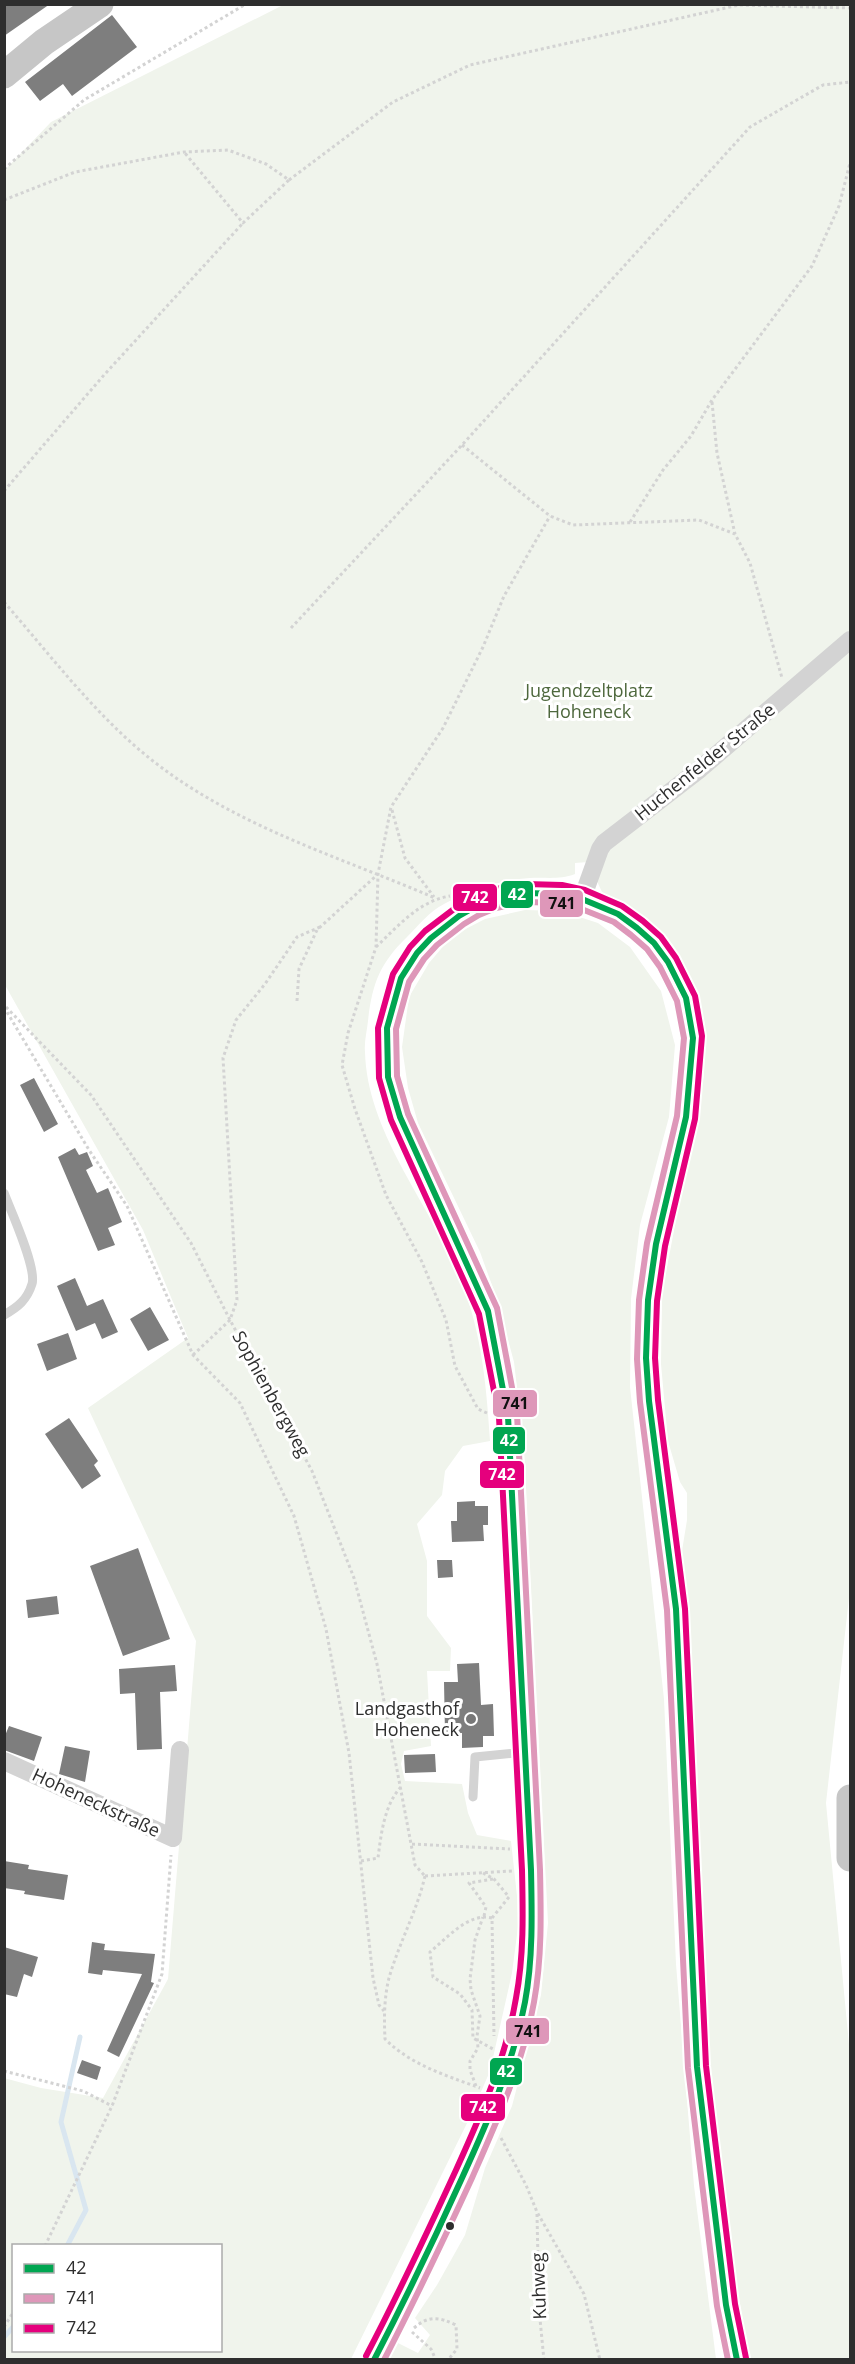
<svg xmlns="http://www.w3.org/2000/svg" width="855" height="2364" font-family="'Open Sans',sans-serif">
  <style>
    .green { fill: #f0f4ec; fill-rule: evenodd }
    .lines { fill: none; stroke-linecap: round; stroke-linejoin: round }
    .stream { stroke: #d9e6f0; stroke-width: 5 }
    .building { fill: #7e7e7e }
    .path { stroke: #d3d3d3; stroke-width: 3; stroke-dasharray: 3 3; stroke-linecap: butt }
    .lane { stroke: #d3d3d3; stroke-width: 9 }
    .street { stroke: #d3d3d3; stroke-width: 18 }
    .secondary { stroke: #ccc; stroke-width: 24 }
    .primary { stroke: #c6c6c6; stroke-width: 27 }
    .bus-1-casing { stroke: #fff; stroke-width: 10 }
    .bus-2-casing { stroke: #fff; stroke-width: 10 }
    .bus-3-casing { stroke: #fff; stroke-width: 10 }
    .bus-1 { stroke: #00a651; stroke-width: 6 }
    .bus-2 { stroke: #de97b9; stroke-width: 6 }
    .bus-3 { stroke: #e5007d; stroke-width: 6 }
    .poi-dot { fill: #777; stroke: #fff; stroke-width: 2 }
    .bus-dot { fill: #2e2e2e; stroke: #fff; stroke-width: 2 }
    .labels { text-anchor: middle; stroke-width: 6; stroke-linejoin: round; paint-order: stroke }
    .park-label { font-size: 18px; fill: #4e683d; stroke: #fff }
    .street-label { font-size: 18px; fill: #2e2e2e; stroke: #fff }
    .poi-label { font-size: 18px; fill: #2e2e2e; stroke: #fff; text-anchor: end }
    .line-badge { stroke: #fff; stroke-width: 2 }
    .badge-label { font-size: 16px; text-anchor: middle; font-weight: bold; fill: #fff }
    .pale-badge-label { font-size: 16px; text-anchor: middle; font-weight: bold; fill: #111 }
  </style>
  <rect width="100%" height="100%" fill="#fff"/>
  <path class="green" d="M283 5H850V1589L826 1803 850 2055V2359H749C735 2273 720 2187 712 2099 695 1919 690 1738 681 1557L687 1520V1493L680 1482 668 1441 661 1364 662 1293 704 1075 705 1023 693 988 627 908 602 892 588 862 575 863V874C559 880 547 877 530 878 501 880 470 890 444 904 430 911 418 926 407 937 380 963 372 984 368 1021 367 1031 364 1042 365 1052 367 1130 426 1200 456 1268 481 1326 486 1379 490 1441L463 1446 445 1471 442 1495 417 1524 427 1561V1616L451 1648 450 1671H427L431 1746 404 1751 401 1764 405 1781 462 1784 468 1813 477 1835 511 1841 517 1896 518 1927 512 1973 490 2071 471 2115 351 2359H5L4 2078 41 2088 103 2098 168 1979 196 1641 88 1408 188 1338 143 1230 5 985V170L51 122ZM14 2246H220V2350H14Z
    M525 910 561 911 598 923 630 947 661 991 675 1045 669 1117 640 1225 631 1299 630 1387 664 1699 676 1964 694 2186 716 2359 387 2360 396 2342 418 2353 430 2335 415 2318 437 2285 465 2235 485 2168 512 2106 541 1995 548 1923 524 1448 514 1362 497 1299 480 1252 418 1123 408 1088 402 1047 409 997 429 963 452 936 485 919Z"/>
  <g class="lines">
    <path class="stream" d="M67 2246 86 2210 61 2122 80 2037
      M4 2337 14 2326"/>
  </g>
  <path class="building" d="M4 4H50L4 36Z
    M112 15 137 47 72 96 63 84 40 101 25 82Z
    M34 1078 58 1124 44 1132 20 1085Z
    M75 1148 79 1155 87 1152 93 1166 86 1170 97 1193 108 1188 122 1222 108 1228 115 1245 98 1251 58 1157Z
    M75 1278 87 1306 103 1299 118 1332 102 1339 95 1323 76 1331 57 1286Z
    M150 1307 169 1340 148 1351 130 1319Z
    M68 1333 77 1359 47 1371 37 1344Z
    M69 1418 98 1461 94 1465 101 1476 82 1489 45 1434Z
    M475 1501V1506H488V1525H483L484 1541 452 1542 451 1521H457V1502Z
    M138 1548 170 1639 123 1656 90 1566Z
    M437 1560H452L453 1577 438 1578Z
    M57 1596 59 1614 28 1618 26 1600Z
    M479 1663 481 1705 493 1704 494 1736H483V1747L462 1748V1733L445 1734 444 1682H458L457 1664Z
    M175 1665 177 1691 160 1692 162 1749 137 1750 135 1693 120 1694 119 1669Z
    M9 1726 42 1737 34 1761 4 1750V1738Z
    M65 1746 90 1751 85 1782 59 1774Z
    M435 1754 436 1772 405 1773 404 1755Z
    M4 1861 29 1865 28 1869 68 1875 64 1900 24 1894 25 1891 4 1888Z
    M92 1942 105 1944 104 1950 155 1954 151 1982 154 1983 119 2057 107 2051 142 1974 103 1970 102 1975 88 1973Z
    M4 1947 38 1957 32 1977 24 1974 17 1997 4 1994Z
    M82 2060 101 2067 97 2080 77 2073Z"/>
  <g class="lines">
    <path class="path" d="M4 169 84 100 246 4
      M289 180 393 102 470 65 739 5 850 8
      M4 200 75 172 184 152 228 150 266 164 289 180 243 223 184 152
      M712 402 717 453 735 534
      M462 445 550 516 573 525 699 520 735 534 750 563 782 678
      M4 491 104 375 243 223
      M630 522 663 470 691 436 712 400 812 266 839 206 850 163
      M4 602C52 657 96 716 153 761 237 827 340 857 435 898
      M291 628 462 445 750 127 823 85 850 82
      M392 810 405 858 434 897
      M376 947C398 926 419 901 450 896
      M297 1001 299 969 317 930 378 874
      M4 1007 89 1150 127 1206 193 1355 240 1403 294 1516 326 1629 349 1753 373 1978 379 2005 384 2011
      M6 1007 91 1095 191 1243 230 1320 312 1471 354 1578 377 1664 415 1865 425 1876
      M193 1355 230 1320 237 1300 223 1058 236 1020 265 984 297 937 320 927
      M487 1413 478 1409 455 1366 446 1320 422 1262 386 1195 355 1109 342 1065 348 1033 376 947 378 874 391 807 443 728 483 647 504 596 550 516
      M412 1844 510 1849
      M361 1861 378 1858C381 1835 384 1805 401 1787
      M483 1873 494 1879 509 1897 492 1918 494 2036
      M425 1876C417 1911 399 1943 389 1978 384 1998 384 2019 385 2039 411 2065 445 2075 480 2088
      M425 1876 512 1871
      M484 1916 486 1907 469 1883 493 1879
      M492 1918C469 1912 447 1938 430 1952L433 1977 460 1994 472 2010 473 2038 493 2049
      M4 2071 83 2091 112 2106
      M476 2086 470 2070V2061L478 2048 477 2036 480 2016 471 1990 470 1979 475 1940 483 1917
      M501 2138 526 2185 537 2212 584 2294 600 2360
      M537 2214 539 2309 544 2360
      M45 2246 112 2106 162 1974 171 1855
      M4 2327 14 2311
      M414 2328C429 2315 439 2317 456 2325L457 2349 448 2360
      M412 2332 431 2349 436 2360"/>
    <path class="lane" d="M4 1193C11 1211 37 1268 32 1284 27 1300 18 1307 4 1315
      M473 1797 475 1757 525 1752"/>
    <path class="street" d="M582 899 600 849 604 843 700 769 850 640
      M4 1761 173 1838 180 1750"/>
    <path class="secondary" d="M374 2360C404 2303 432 2245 458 2187 485 2127 513 2067 525 2002 533 1959 532 1914 531 1870L508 1416 488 1311 400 1117 388 1077 387 1028 401 978 417 953 431 938 459 916 475 907 493 899 526 893 561 894 582 899 618 914 637 928 654 943 668 962 686 998 693 1038 686 1117 656 1244 648 1300 646 1358 649 1401 676 1609 697 2067 726 2305 737 2360"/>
    <path class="primary" d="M4 75 44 42 100 4
      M850 1798V1858"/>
    <defs>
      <path id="bus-1" d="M374 2360C405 2300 434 2240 462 2178 488 2121 513 2064 525 2002 533 1959 532 1914 531 1870L508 1416 488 1311 400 1117 388 1077 387 1028 401 978 417 953 431 938 459 916 475 907 493 899 526 893 561 894 582 899 618 914 637 928 654 943 668 962 686 998 693 1038 686 1117 656 1244 648 1300 646 1358 649 1401 676 1609 697 2067 726 2305 737 2360"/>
      <path id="bus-2" d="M384 2360C415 2300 444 2239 472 2178 497 2121 523 2064 534 2002 542 1958 541 1914 540 1870L517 1414 497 1308 408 1114 397 1076 396 1029 409 982 424 959 437 945 464 924 479 915 496 908 527 902 560 903 579 908 614 922 631 935 647 949 660 967 677 1001 684 1038 677 1116 647 1243 639 1300 637 1359 640 1402 667 1610 688 2068 717 2306 728 2360"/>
      <path id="bus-3" d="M366 2356C398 2295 427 2233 456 2170 481 2115 506 2058 516 1998 524 1956 523 1913 522 1870L499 1417 479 1314 391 1120 379 1078 378 1028 393 974 410 947 425 931 454 909 471 899 490 890 526 884 562 885 585 890 622 906 643 921 661 937 676 958 695 996 702 1036 695 1119 665 1246 657 1301 655 1358 658 1400 685 1609 706 2066 735 2304 746 2358"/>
    </defs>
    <use href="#bus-1" class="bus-1-casing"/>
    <use href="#bus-2" class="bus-2-casing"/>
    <use href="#bus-3" class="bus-3-casing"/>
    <use href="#bus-1" class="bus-1"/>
    <use href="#bus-2" class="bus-2"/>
    <use href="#bus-3" class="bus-3"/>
  </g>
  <circle class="poi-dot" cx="471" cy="1719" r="6"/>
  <circle class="bus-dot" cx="450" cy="2226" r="5"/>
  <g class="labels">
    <g class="park-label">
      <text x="589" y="697">Jugendzeltplatz<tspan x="589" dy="21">Hoheneck</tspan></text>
    </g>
    <g class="street-label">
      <text transform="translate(705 762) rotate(-39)" y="6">Huchenfelder Straße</text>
      <text transform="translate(271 1394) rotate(61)" y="6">Sophienbergweg</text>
      <text transform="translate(96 1803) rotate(25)" y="6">Hoheneckstraße</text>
      <text transform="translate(539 2286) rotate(-92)" y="6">Kuhweg</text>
    </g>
    <g class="poi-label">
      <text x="459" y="1715">Landgasthof<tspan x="459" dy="21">Hoheneck</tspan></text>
    </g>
  </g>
  <g class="line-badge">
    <rect x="500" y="880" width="34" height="29" rx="6" fill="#00a651"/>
    <rect x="452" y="883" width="46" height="29" rx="6" fill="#e5007d"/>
    <rect x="539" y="889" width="45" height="29" rx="6" fill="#de97b9"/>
    <rect x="492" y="1389" width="46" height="29" rx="6" fill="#de97b9"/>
    <rect x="492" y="1426" width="34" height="29" rx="6" fill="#00a651"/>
    <rect x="479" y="1460" width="46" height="29" rx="6" fill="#e5007d"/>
    <rect x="505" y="2017" width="45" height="28" rx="6" fill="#de97b9"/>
    <rect x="489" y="2057" width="34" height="29" rx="6" fill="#00a651"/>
    <rect x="460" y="2093" width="46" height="29" rx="6" fill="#e5007d"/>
  </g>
  <g class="badge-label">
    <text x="517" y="900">42</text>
    <text x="475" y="903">742</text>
    <text x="509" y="1446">42</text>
    <text x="502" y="1480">742</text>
    <text x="506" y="2077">42</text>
    <text x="483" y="2113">742</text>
  </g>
  <g class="pale-badge-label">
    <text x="562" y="909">741</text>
    <text x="515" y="1409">741</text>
    <text x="528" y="2037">741</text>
  </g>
  <rect width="855" height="2364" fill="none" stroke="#2e2e2e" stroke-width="12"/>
  <rect x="12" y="2244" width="210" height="108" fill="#ffffff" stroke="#ababab" stroke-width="1.5"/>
  <rect x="24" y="2264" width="30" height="9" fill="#00a651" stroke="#ababab" stroke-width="1.5"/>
  <text x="66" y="2274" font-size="18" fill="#2e2e2e">42</text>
  <rect x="24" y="2294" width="30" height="9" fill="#de97b9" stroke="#ababab" stroke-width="1.5"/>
  <text x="66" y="2304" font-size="18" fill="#2e2e2e">741</text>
  <rect x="24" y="2324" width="30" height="9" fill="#e5007d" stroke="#ababab" stroke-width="1.5"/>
  <text x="66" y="2334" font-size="18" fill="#2e2e2e">742</text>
</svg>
